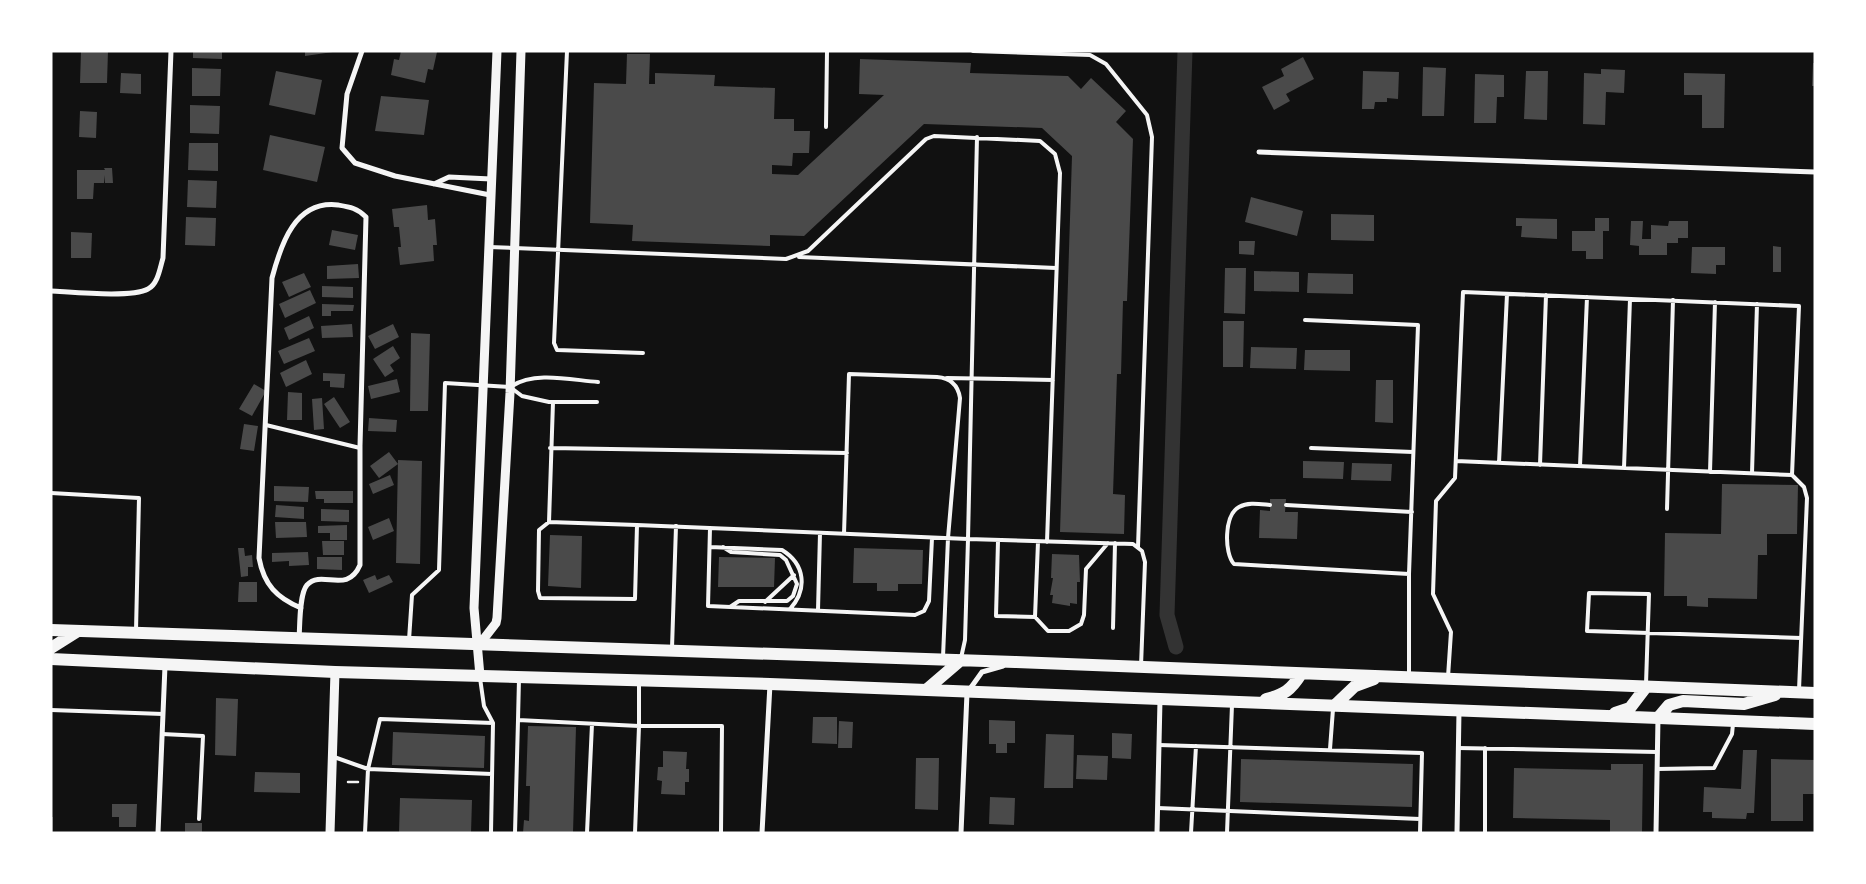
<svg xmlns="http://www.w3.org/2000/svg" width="1866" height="884" font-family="'PT Sans Narrow',sans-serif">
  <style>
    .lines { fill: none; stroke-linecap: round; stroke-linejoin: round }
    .canal { stroke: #333; stroke-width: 15 }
    .building { fill: #4a4a4a }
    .path { stroke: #f5f5f5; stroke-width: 2.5 }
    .service { stroke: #f5f5f5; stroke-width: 4 }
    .minor { stroke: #f5f5f5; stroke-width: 5 }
    .tertiary { stroke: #f5f5f5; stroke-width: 9 }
    .primary { stroke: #f5f5f5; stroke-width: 12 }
  </style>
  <rect width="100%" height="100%" fill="#111"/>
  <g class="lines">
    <path class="canal" d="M1176 647 1167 615 1185 51"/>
  </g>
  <path class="building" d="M81 51H108L107 83H80Z
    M193 51H222V59L193 58Z
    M305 51H333V52L305 56Z
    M401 51 437 52 433 70 428 69 425 83 391 75 394 59 399 60Z
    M627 54H650L649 84H655V73L715 75 714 86 775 88 774 119H794V131H810L809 153H793L792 166 772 165V174L798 175 884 95 859 94 860 59 971 63 970 73 1068 76 1081 89 1091 78 1126 111 1116 122 1133 139 1127 301H1123L1121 374H1117L1113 494 1125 495 1124 534 1060 532 1072 156 1042 128 924 124 804 236 770 235V246L632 241 633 225 590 223 594 83 626 84Z
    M1303 57 1314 79 1286 94 1290 101 1274 110 1262 87 1284 76 1281 69Z
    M1813 63H1815V86H1812Z
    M1423 67 1446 68 1444 116H1422Z
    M192 68 221 69 220 96H192Z
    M1601 69 1625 70 1624 93 1606 92 1605 125 1583 124 1584 73 1601 74Z
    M276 71 322 80 315 115 269 105Z
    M1363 71 1399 72 1398 99 1387 98V102H1375L1374 109H1362Z
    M1526 71H1548L1547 120 1524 119Z
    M121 73 141 74V94L120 93Z
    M1684 73 1725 74 1724 128H1702V95H1684Z
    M1475 74 1504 75V97H1497L1496 123H1474Z
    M381 96 429 100 424 135 375 131Z
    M190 105 220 106 219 134 190 133Z
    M80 111 97 112 96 138 79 137Z
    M270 135 325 147 317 182 263 170Z
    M189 143H218V171L188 170Z
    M104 168H112L113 183H105L104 175V183H94L93 199H77V170H105Z
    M188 180 217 181 216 208 187 207Z
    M1251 197 1303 211 1297 236 1245 222Z
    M427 205 428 220 435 219 437 245H433L434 261 400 265 398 247H401L399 227H394L392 209Z
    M1331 214 1374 215V241L1331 240Z
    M186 217 216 218 215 246 185 245Z
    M1516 218 1557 219V239L1521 237 1522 226H1516Z
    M1595 218H1609V231H1603V259H1586V251H1572V231H1595Z
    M1631 221H1643L1642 239H1651V225L1668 226 1669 221H1688V238H1678V243H1667V255H1639V246L1630 245Z
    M332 230 358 235 355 250 329 245Z
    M71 232 92 233 91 258H71Z
    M1239 241H1255L1254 255 1239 254Z
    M1773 246 1781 247V272H1773Z
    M1692 247H1725V265H1716V274L1691 273Z
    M358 264 359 278 327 279V266Z
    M1225 268H1246L1245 314 1224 313Z
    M1254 271 1299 272V292L1254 291Z
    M304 273 311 287 289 297 282 282Z
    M1308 273 1353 274V294L1307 293Z
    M322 286 353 287V298L322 297Z
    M310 290 316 303 285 318 279 304Z
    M322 304 354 305 353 311H331V316H322Z
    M309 316 314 328 289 340 284 328Z
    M1223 321H1244L1243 367H1223Z
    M352 324 353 337 322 338 321 326Z
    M393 324 399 337 375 349 368 336Z
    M411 333 430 334 428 411H410Z
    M309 338 315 351 284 364 278 351Z
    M393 346 400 358 390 365 394 371 385 377 373 359Z
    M1251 347 1297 348 1296 369 1250 368Z
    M1305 350H1350V371L1304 370Z
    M306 360 312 374 286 387 280 373Z
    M323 373 345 374 344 388 330 387V381H323Z
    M397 379 400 392 371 399 368 386Z
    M1376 380H1393V423L1375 422Z
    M254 384 266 391 252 416 239 409Z
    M288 392 302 393V420H287Z
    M334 397 350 422 340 428 324 404Z
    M322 398 324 429 314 430 312 399Z
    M369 418 397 420 396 432 368 431Z
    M244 424 258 426 254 451 240 449Z
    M389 452 398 464 379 478 370 466Z
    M398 460 422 461 420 564 396 563Z
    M1303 461 1344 462 1343 479 1303 478Z
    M1352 463 1392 464 1391 481 1351 480Z
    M390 475 394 485 373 494 369 484Z
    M1722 484 1798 485 1797 534H1767V555H1758L1757 599 1708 598V607L1687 606V596H1664L1665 533 1721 534Z
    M274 486 309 487 308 502 274 501Z
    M315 491H353V503H324V499H316Z
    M1270 499H1286L1285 512H1298L1297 539 1259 538 1260 510 1270 511Z
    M276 505 304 507V519L275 517Z
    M321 509 349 510V522L321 521Z
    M389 518 394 531 373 540 368 527Z
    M275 522H306L307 537 276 538Z
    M347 525V540H330V533H318V526Z
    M550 535 582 536 581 588 548 586Z
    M322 541H344V555H323Z
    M238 548H244L245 556 252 555 253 567H248V576L241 577Z
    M854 548 923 550 922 584H898V591H877V583H853Z
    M308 552 309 565 289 566V561L272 562V553Z
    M1052 554 1079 555 1080 582H1077V604L1070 603V606L1052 603 1053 595H1050L1053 578H1051Z
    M317 557H342V570L317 569Z
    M719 557 775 558 774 587H718Z
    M375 575 377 580 389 575 393 582 369 593 363 580Z
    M239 582H257V602H238Z
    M216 698 238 699 236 756 215 755Z
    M813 717H837V744L812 743Z
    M989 720 1015 721V743H1007V753H996V744H989Z
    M839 721 853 722 852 748H838Z
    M528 726 576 727 573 833H523L524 820 529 821 530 786H526Z
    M393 732 485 736 484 768 392 765Z
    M1112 733 1132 734 1131 759 1112 758Z
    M1046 734 1074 735 1073 788H1044Z
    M1743 750H1757L1754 813H1747L1746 819 1712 818V812H1703L1704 787 1741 789Z
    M663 751 687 752 686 769H689V782H685V795L661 794 662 781 657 780 658 767H663Z
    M1077 755 1108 756 1107 780 1076 779Z
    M916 758H939L938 810 915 809Z
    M1241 759 1413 764 1412 807 1240 802Z
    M1771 759 1815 760V794H1803V821H1771Z
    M1611 764H1643L1642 833H1610V820L1513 818 1514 768 1611 770Z
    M255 772 300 773V793L254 792Z
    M990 797 1015 798 1014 825 989 824Z
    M400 798 472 800 471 833H399Z
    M112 804H137L136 827H119V817H112Z
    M51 817H53V833H51Z
    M185 823H202V833H185Z"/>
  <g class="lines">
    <path class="path" d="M348 782H358"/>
    <path class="service" d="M567 51 554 343 557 350 643 353
      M973 51 1090 55 1106 64 1147 115 1152 137 1138 547
      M826 127 827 51
      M489 247 786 259 808 251 926 139 934 136 1040 141 1055 154 1060 173 1047 542
      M799 257 1056 268
      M1305 320 1418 325 1409 574
      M947 378 1053 380
      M512 386C535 371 571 380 598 382
      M266 425 360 448
      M550 448 847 453
      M1311 448 1413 452
      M1456 461 1792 475
      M1499 463 1507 294
      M1540 465 1546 295
      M1580 466 1587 297
      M1624 468 1630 299
      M1710 472 1715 302
      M1752 473 1757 304
      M1792 475 1804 487 1807 498 1799 690
      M51 493 139 498 136 631
      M1270 505C1259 504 1248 502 1239 507 1224 515 1224 553 1234 564L1409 574V676
      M1286 505 1412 512
      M1667 509 1673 300
      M549 522 637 525 635 599 540 598 538 591 539 530 549 522 553 402
      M637 525 968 539 977 137
      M710 528 708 606 915 615 924 611 929 601 932 538
      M844 534 849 374 937 377C951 378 958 385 960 398L948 538 943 657
      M998 541 996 616 1035 617 1048 631H1069L1081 624 1084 615 1086 569 1108 543
      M710 547 782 550C805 564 808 589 790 609
      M723 547 731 552 780 555 786 560 797 584 793 596 787 601H739L730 607
      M765 602 794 575
      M818 610 820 533
      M1035 617 1038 542
      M1113 628 1115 543
      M409 640 412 595 439 570 445 383 510 387 522 396 549 402H597
      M672 648 676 526
      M961 658 965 640 968 539 1133 544 1142 551 1145 562 1141 666
      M1448 677 1451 632 1433 594 1436 501 1455 478 1463 292 1799 306 1792 475
      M480 678 484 706 493 723 491 833
      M519 679 518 720 639 726V682
      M1646 684 1649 594 1589 593 1587 631 1801 638
      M51 710 163 714
      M162 734 203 736 199 819
      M1159 745 1422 753 1420 833
      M1458 748 1657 752
      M1330 749 1333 709
      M334 757 368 769 492 774
      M1657 769 1714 768 1732 734 1733 724
      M1158 808 1420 819
      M365 833 368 769 380 719 493 723
      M515 833 518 720
      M587 833 592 724
      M635 833 639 726H722L721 833
      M1191 833 1196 746
      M1227 833 1232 705
      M1485 833V748"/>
    <path class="minor" d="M362 51 347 94 342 148 355 163 395 176 490 195
      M1259 152 1815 172
      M434 184 449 177 491 179
      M51 291C72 292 132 298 148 289 158 284 160 268 163 258L171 51
      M299 639C300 627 299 594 307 585 322 569 347 595 360 565V446L366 217C357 208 350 207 338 205 295 200 281 244 272 278L259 558C264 585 277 598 301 608
      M158 833 165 666
      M762 833 770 684
      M961 833 967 693 982 672 1003 666
      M1157 833 1160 700
      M1457 833 1459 711
      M1656 833 1658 718"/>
    <path class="tertiary" d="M479 645 496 623 497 618 510 393 521 51
      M480 676 474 608 497 51
      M330 833 335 672"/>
    <path class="primary" d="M51 630 1015 662 1815 693
      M51 648 78 631
      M51 659 335 672 770 684 1815 724
      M926 690 961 660
      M1266 699C1284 695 1291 690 1301 674
      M1334 706 1355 686 1374 679
      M1615 713 1630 708 1646 687
      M1658 718 1669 705 1683 701 1744 704 1775 695"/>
  </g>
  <rect width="1866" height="884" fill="none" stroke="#ffffff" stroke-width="105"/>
</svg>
